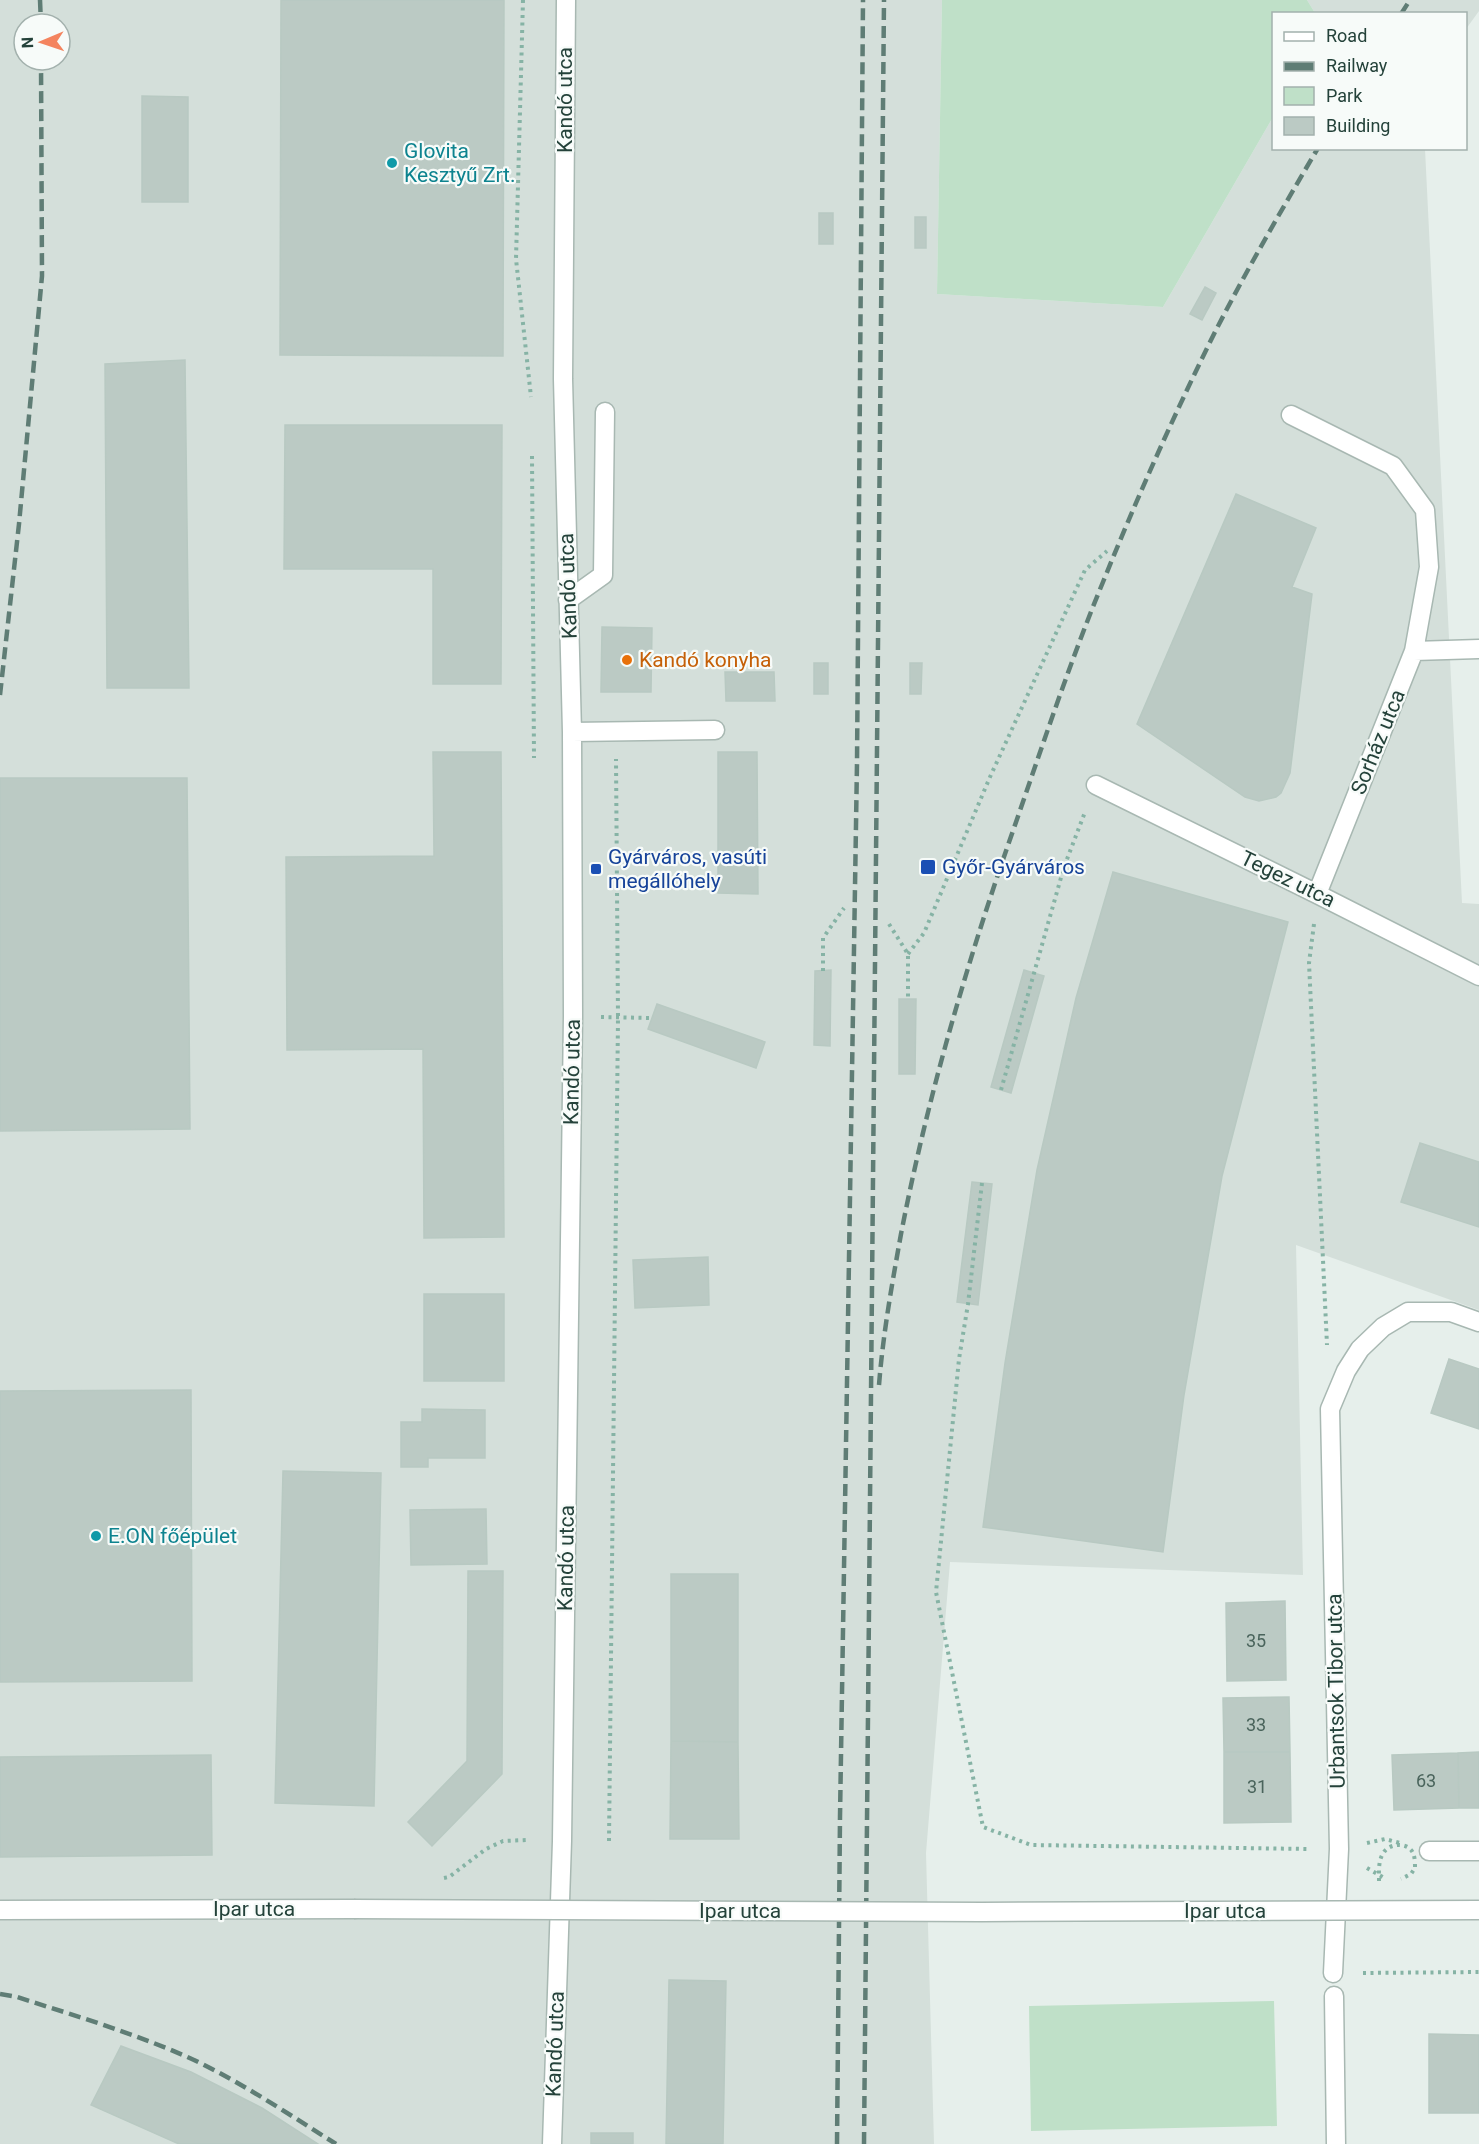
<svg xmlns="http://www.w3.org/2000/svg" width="1479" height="2144" font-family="Roboto,sans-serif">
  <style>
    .built { fill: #d4dfda; fill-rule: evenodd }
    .green { fill: #bfe0c8 }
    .building { fill: #bbcac4; stroke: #b8c9c2; stroke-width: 1.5 }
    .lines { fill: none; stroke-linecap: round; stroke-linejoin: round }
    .minor-casing { stroke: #a8b8b2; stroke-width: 21 }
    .path { stroke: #86b3a5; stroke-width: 4; stroke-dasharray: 3 4.5; stroke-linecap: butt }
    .minor { stroke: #fff; stroke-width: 18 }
    .rail { stroke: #5f7d75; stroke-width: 4.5; stroke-dasharray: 12 6; stroke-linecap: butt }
    .minor-bridge-casing { stroke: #a8b8b2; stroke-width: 21; stroke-linecap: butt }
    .path-bridge { stroke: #86b3a5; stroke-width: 4; stroke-dasharray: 3 4.5; stroke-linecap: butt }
    .minor-bridge { stroke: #fff; stroke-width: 18 }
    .culture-dot { fill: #0f9aa8; stroke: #f7fbf9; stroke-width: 2 }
    .food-dot { fill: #e8710a; stroke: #f7fbf9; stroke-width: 2 }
    .transit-dot { fill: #1a4fb4; stroke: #f7fbf9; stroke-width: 2 }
    .labels { text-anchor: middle; stroke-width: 4.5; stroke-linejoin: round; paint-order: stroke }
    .number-label { font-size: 18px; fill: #4a645c }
    .street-label { font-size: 21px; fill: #24423a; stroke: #f7fbf9 }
    .culture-label { font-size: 21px; fill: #0d838f; stroke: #f7fbf9; text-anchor: start }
    .food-label { font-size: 21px; fill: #c56008; stroke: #f7fbf9; text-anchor: start }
    .transit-label { font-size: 21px; fill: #164399; stroke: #f7fbf9; text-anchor: start }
  </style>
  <rect width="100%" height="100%" fill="#e6efeb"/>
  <path class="built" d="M0 0H942L937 294 1163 307 1273 117 1274 148 1425 149 1462 903 1479 904V1310L1296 1245 1303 1575 950 1562 926 1853 934 2144H0ZM24 24H60V60H24Z
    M1307 0H1479V11L1466 29V14L1315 13Z"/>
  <path class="green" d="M942 0H1307L1315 13 1274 14 1273 117 1163 307 937 294Z
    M1274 2001 1277 2126 1031 2131 1029 2006Z"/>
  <path class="building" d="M281 0H504L503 356 280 355Z
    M142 96 188 97V202H142Z
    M819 213H833V244H819Z
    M915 217H926V248H915Z
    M1205 287 1216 293 1202 320 1190 314Z
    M185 360 189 688H107L105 364Z
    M285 425H502L501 684H433V569H284Z
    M1236 494 1316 528 1292 587 1312 594 1290 773 1281 793 1276 797 1259 801 1245 797 1137 724Z
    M602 627 652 628 651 692H601Z
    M814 663H828V694H814Z
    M910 663H922L921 694H910Z
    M725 672H774L775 701H726Z
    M433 752H501L504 1237 424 1238 423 1049 287 1050 286 857 434 856Z
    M718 752H757L758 894 718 893Z
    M0 778H187L190 1129 0 1131Z
    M1113 872 1288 922 1222 1176 1184 1395 1163 1552 983 1527 1005 1363 1037 1170 1076 998Z
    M831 970 830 1046 814 1045 815 971Z
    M1024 970 1044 976 1011 1093 991 1087Z
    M899 999H916L915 1074H899Z
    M657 1004 765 1042 756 1068 648 1029Z
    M1420 1143 1479 1162V1227L1401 1202Z
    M972 1182 992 1184 978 1305 957 1302Z
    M708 1257 709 1305 635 1308 633 1260Z
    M424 1294H504V1381H424Z
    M1449 1359 1479 1369V1429L1431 1413Z
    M191 1390 192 1681 0 1682V1391Z
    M422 1409 485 1410V1458H428V1467H401V1422H422Z
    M283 1471 381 1473 374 1806 275 1803Z
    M486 1509 487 1564 411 1565 410 1510Z
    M468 1571H503L502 1774 432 1846 408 1822 467 1761Z
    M671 1574H738V1742L671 1741Z
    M1285 1601 1286 1680 1227 1681 1226 1603Z
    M1289 1697 1290 1752H1224L1223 1698Z
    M671 1741 738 1742 739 1839H670Z
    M1224 1752H1290L1291 1822 1224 1823Z
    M1479 1752V1808H1459L1458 1753Z
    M1458 1753 1459 1808 1394 1810 1392 1755Z
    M211 1755 212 1855 0 1857V1757Z
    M669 1980 726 1981 723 2144H666Z
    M1429 2034 1479 2035V2113H1429Z
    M121 2046 191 2072 262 2108 318 2144H179L91 2105Z
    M591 2133H633V2144H591Z"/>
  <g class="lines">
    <defs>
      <path id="minor" d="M1291 415 1393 466 1425 510 1429 567 1414 651 1317 894
        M568 600 603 575 605 412
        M1414 651 1479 649
        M572 732 715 730
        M1096 785 1317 894 1479 976
        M1429 1851H1479
        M0 1910 354 1909
        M1333 1973 1339 1849 1330 1409 1346 1371 1360 1349 1383 1327 1408 1312H1451L1479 1322
        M1334 1996 1336 2144
        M552 2144 562 1841 573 1016 572 732 563 379 566 0"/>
    </defs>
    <use href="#minor" class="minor-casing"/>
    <path class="path" d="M523 0 516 259 531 397
      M532 456 534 758
      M889 924 908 954V999
      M1314 924 1309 963 1327 1345
      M908 954 924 933 990 777 1085 570 1107 551
      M823 971V938L844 908
      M601 1017 652 1018
      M1001 1090 1064 867 1085 812
      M982 1183 968 1304 959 1359 936 1592 983 1827 1031 1845 1309 1849
      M609 1841 618 1018 616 759
      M1367 1843 1385 1839 1400 1843
      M1367 1868 1386 1879
      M444 1878 449 1877 486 1849 503 1841 526 1840
      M1363 1973 1479 1972"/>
    <use href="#minor" class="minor"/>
    <path class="rail" d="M40 0 41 24
      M1401 14 1410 0
      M0 695 19 524 42 276 41 60
      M879 1385C883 1334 892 1284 901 1234 928 1095 968 959 1015 825 1043 744 1070 662 1103 582 1137 498 1174 415 1214 334 1246 271 1282 209 1318 148
      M0 1994 17 1997C76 2016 137 2034 194 2060 244 2084 290 2115 336 2144
      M837 2144 840 1817 857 763 863 0
      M864 2144 884 0"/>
    <defs>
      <path id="minor-bridge" d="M354 1909 982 1912 1479 1910"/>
    </defs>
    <use href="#minor-bridge" class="minor-bridge-casing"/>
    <path class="path-bridge" d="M1379 1881C1379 1871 1378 1860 1384 1852 1390 1843 1408 1842 1413 1853 1415 1857 1415 1864 1415 1868L1411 1874 1401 1879"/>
    <use href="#minor-bridge" class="minor-bridge"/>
  </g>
  <g class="culture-dot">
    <circle cx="392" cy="163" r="6"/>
    <circle cx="96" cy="1536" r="6"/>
  </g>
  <circle class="food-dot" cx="627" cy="660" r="6"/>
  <g class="transit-dot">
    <rect x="920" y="859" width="16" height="16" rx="3"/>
    <rect x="590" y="863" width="12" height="12" rx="3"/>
  </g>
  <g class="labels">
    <g class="number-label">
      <text x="1256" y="1647">35</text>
      <text x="1256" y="1731">33</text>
      <text x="1426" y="1787">63</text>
      <text x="1257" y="1793">31</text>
    </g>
    <g class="street-label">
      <text transform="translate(565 100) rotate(-90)" y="7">Kandó utca</text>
      <text transform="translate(568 586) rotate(-92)" y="7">Kandó utca</text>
      <text transform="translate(1378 742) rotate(-68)" y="7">Sorház utca</text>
      <text transform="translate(1288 879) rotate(26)" y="7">Tegez utca</text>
      <text transform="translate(572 1072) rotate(-89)" y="7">Kandó utca</text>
      <text transform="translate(566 1558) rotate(-89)" y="7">Kandó utca</text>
      <text transform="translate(1336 1691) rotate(-91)" y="7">Urbantsok Tibor utca</text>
      <text x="254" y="1916">Ipar utca</text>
      <text x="740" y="1918">Ipar utca</text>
      <text x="1225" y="1918">Ipar utca</text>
      <text transform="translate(555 2044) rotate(-88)" y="7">Kandó utca</text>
    </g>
    <g class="culture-label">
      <text x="404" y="158">Glovita<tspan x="404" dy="24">Kesztyű Zrt.</tspan></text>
      <text x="108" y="1543">E.ON főépület</text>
    </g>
    <g class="food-label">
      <text x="639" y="667">Kandó konyha</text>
    </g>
    <g class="transit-label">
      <text x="608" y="864">Gyárváros, vasúti<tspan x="608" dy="24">megállóhely</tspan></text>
      <text x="942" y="874">Győr-Gyárváros</text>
    </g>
  </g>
  <rect x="1272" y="12" width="195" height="138" fill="#f7fbf9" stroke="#a3b1ad" stroke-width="1.5"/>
  <rect x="1284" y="32" width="30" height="9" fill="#ffffff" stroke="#a3b1ad" stroke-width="1.5"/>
  <text x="1326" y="42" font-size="18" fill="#24423a">Road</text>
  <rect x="1284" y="62" width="30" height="9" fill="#5f7d75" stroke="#a3b1ad" stroke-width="1.5"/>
  <text x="1326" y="72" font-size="18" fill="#24423a">Railway</text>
  <rect x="1284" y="87" width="30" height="18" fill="#bfe0c8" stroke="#a3b1ad" stroke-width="1.5"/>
  <text x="1326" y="102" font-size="18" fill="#24423a">Park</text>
  <rect x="1284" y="117" width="30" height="18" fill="#bbcac4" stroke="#a3b1ad" stroke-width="1.5"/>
  <text x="1326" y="132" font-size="18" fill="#24423a">Building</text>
  <g transform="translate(42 42) rotate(268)"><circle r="28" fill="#f7fbf9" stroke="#a3b1ad" stroke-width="1.5"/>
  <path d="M0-4.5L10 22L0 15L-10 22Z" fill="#f4845f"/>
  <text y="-9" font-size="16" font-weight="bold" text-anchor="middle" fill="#24423a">N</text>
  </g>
</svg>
